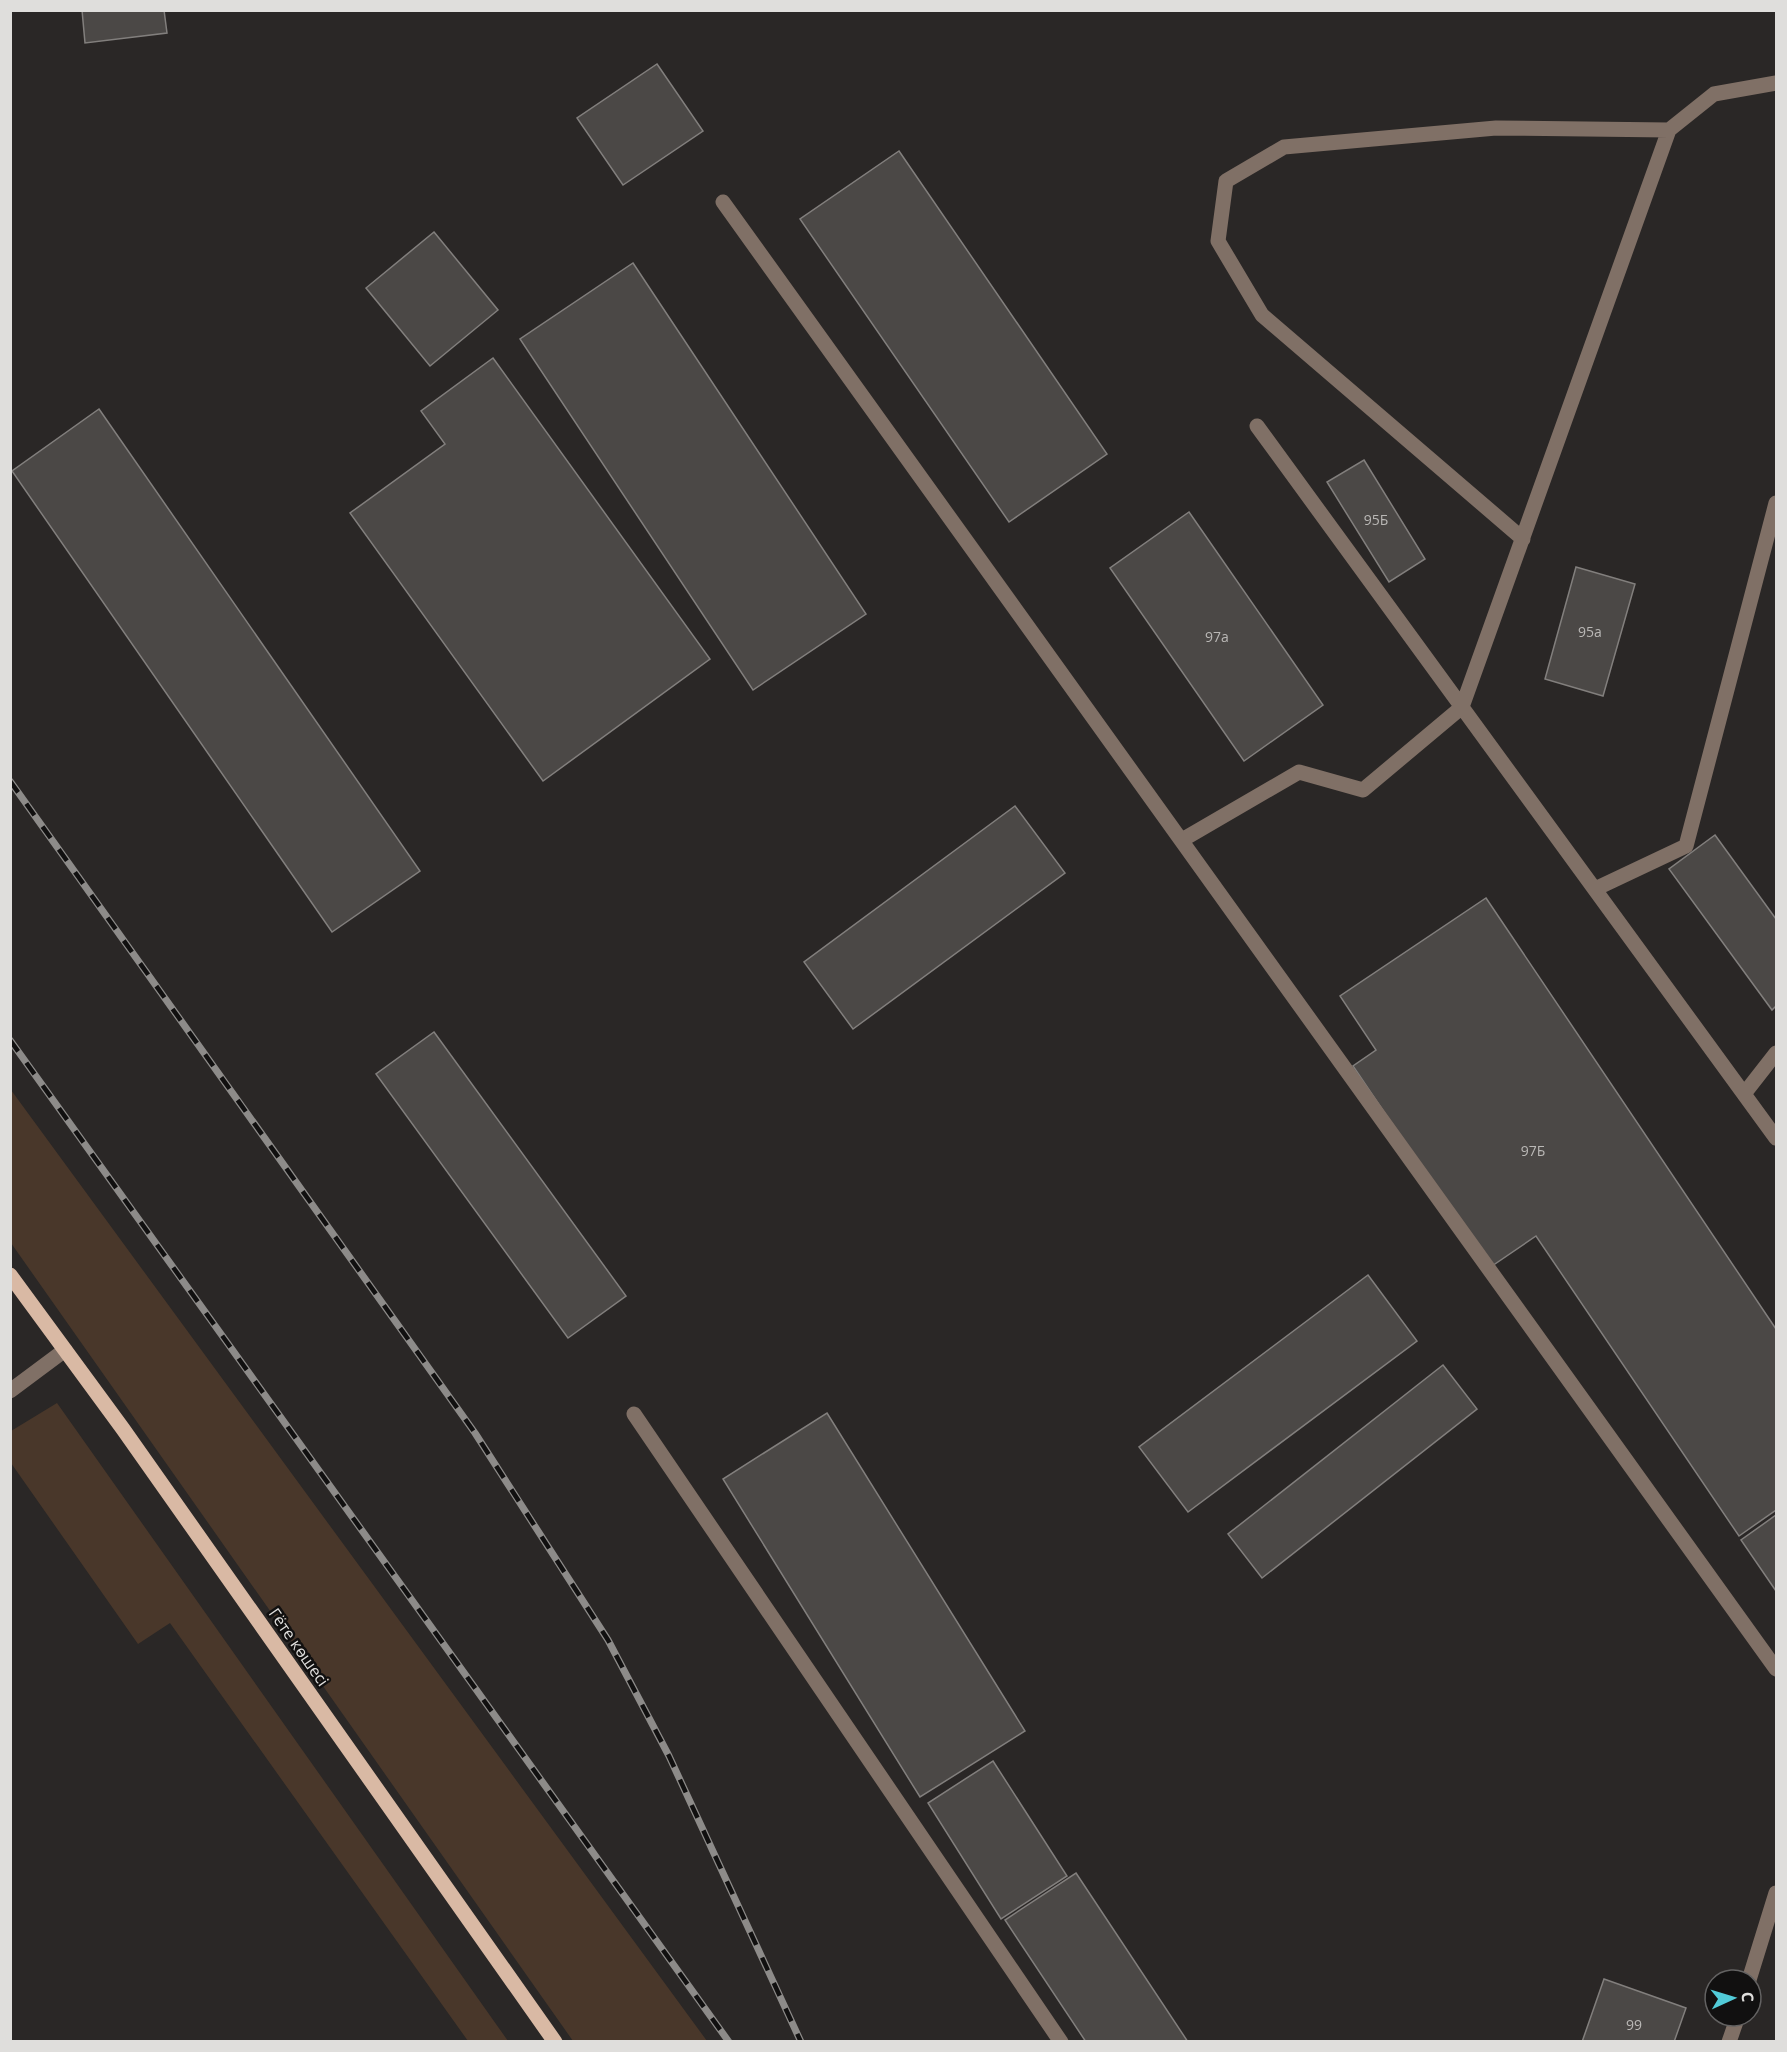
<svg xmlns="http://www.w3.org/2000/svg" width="1787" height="2052" font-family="'Open Sans',sans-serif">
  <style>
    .green { fill: #49372a }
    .building { fill: #4b4846; stroke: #827f7d; stroke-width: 1.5 }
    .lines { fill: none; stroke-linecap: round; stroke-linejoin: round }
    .minor { stroke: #807066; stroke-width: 15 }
    .major { stroke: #d9b9a4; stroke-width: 15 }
    .rail-casing { stroke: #8d8b89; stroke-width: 7 }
    .rail { stroke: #111010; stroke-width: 4.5; stroke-dasharray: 14; stroke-linecap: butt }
    .labels { text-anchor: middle; stroke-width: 5; stroke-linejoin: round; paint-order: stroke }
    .number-label { font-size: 14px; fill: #bab8b6 }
    .street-label { font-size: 16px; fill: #dfdedc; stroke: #111010 }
  </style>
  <rect width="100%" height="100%" fill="#2a2726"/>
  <path class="green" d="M11 1090 707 2041H573L11 1243Z
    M57 1403 508 2041H468L170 1623 138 1644 11 1463V1431Z"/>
  <path class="building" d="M82 10H164L167 33 85 43Z
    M657 64 703 131 623 185 577 118Z
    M899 151 1107 454 1009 522 800 219Z
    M434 232 498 310 430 366 366 288Z
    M633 263 866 614 753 690 520 339Z
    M493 358 710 659 543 781 350 513 445 444 421 411Z
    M99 409 420 871 332 932 12 471Z
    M1364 460 1425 559 1389 582 1327 482Z
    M1189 512 1323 705 1244 761 1110 568Z
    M1576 567 1635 584 1603 696 1545 679Z
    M1015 806 1065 873 853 1029 804 962Z
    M1715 835 1776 919V1006L1772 1010 1669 869Z
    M1486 898 1776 1329V1510L1739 1536 1536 1236 1489 1268 1353 1066 1376 1050 1340 996Z
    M434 1032 626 1296 568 1338 376 1074Z
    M1368 1275 1417 1341 1188 1512 1139 1447Z
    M1443 1365 1477 1409 1262 1578 1228 1534Z
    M827 1413 1025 1731 920 1797 723 1479Z
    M1776 1515V1591L1741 1540Z
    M993 1761 1067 1876 1001 1919 928 1803Z
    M1076 1873 1188 2042H1086L1005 1920Z
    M1604 1979 1686 2008 1674 2042H1582Z"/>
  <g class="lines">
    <path class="minor" d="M723 202 1776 1669
      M1257 426 1776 1138
      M1523 539 1262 315 1218 241 1226 181 1284 147 1496 128 1669 130
      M1182 840 1299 772 1363 790 1462 707 1669 130 1714 94 1776 83
      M1595 889 1686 846 1776 503
      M1744 1094 1776 1053
      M10 1391 65 1350
      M634 1414 1061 2042
      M1749 1980 1776 1893
      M1729 2042 1738 2016"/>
    <path class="major" d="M10 1275 123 1429 555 2042"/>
    <defs>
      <path id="rail" d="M10 781 475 1433 608 1640 669 1756 801 2042
        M10 1040 729 2042"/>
    </defs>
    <use href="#rail" class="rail-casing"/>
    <use href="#rail" class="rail"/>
  </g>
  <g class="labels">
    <g class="number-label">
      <text x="1376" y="525">95Б</text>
      <text x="1590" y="637">95а</text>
      <text x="1217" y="642">97а</text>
      <text x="1533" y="1156">97Б</text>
      <text x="1634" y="2030">99</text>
    </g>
    <g class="street-label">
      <text transform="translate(299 1647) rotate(55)" y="6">Гёте көшесі</text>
    </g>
  </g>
  <rect width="1787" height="2052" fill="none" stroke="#dfdedc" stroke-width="24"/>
  <g transform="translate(1733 1998) rotate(86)"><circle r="28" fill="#111010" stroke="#636262" stroke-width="1.5"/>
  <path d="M0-4.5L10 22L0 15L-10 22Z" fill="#52cbd8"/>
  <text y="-9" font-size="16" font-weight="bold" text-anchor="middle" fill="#dfdedc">С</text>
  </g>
</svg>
